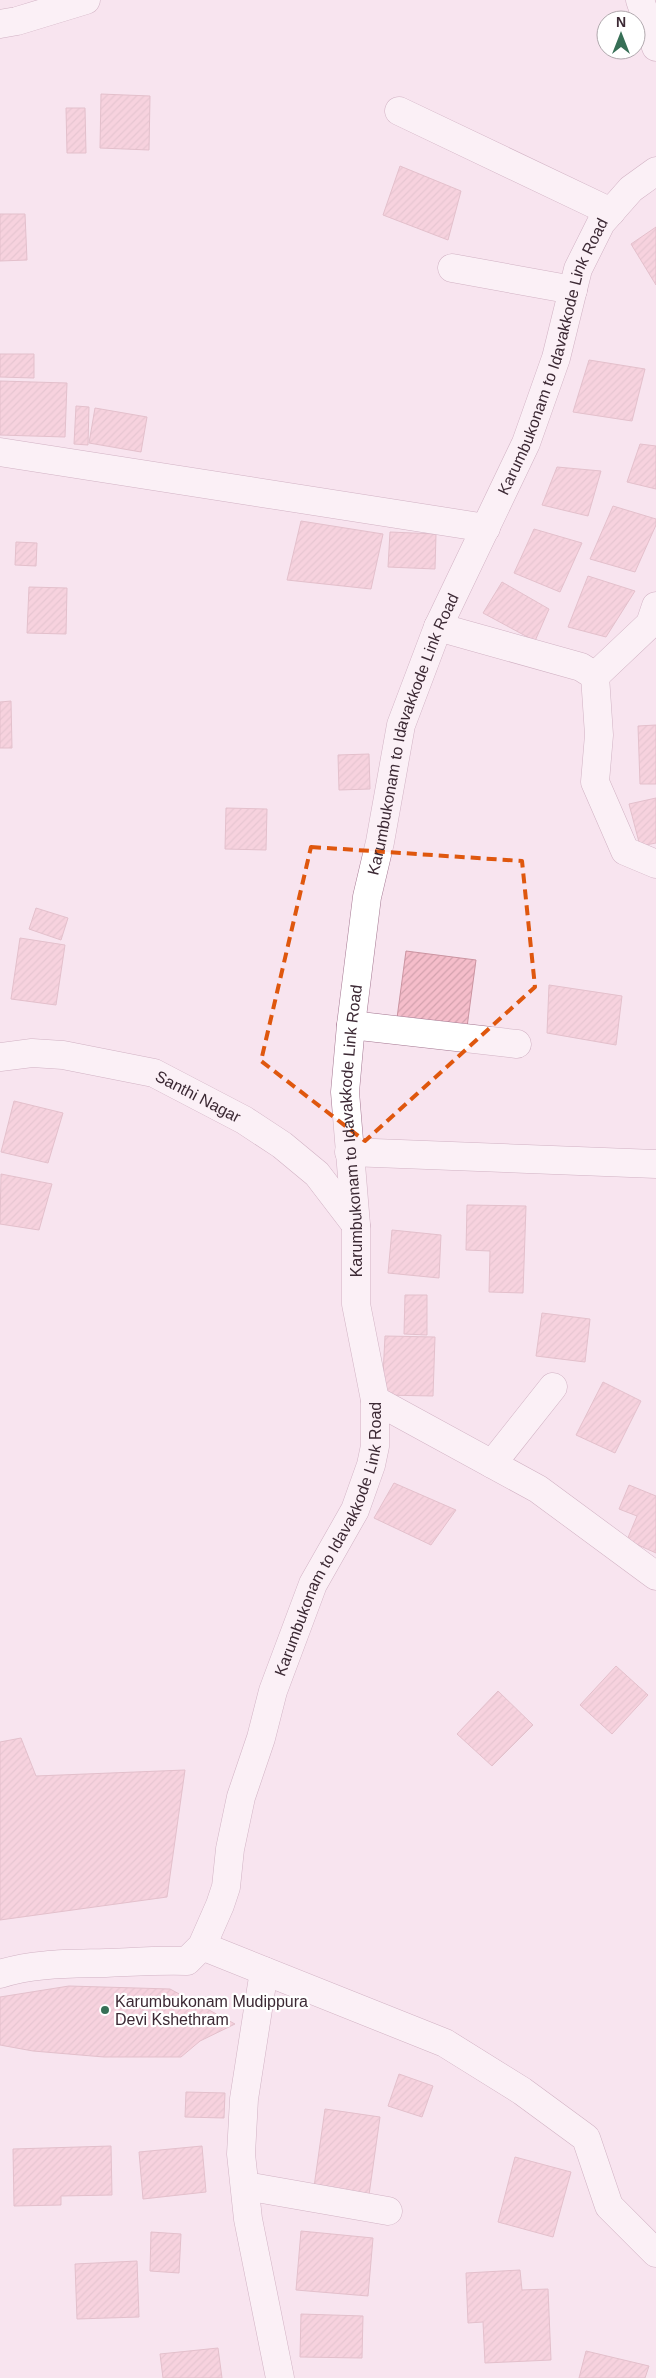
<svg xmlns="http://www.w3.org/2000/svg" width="656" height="2378" font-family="Helvetica,sans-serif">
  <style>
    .building { fill: url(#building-hatch); stroke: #cb94a1 }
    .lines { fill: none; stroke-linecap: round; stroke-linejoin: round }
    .minor-casing { stroke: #a37690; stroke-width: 29 }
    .minor { stroke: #fff; stroke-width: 28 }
    .marked { fill: none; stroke: #df570e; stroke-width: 4; stroke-dasharray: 10 6; stroke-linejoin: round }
    .poi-dot { fill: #376f56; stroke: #fff; stroke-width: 2 }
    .labels { text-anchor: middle; stroke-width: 4.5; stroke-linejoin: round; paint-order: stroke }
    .street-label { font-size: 16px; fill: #3c2934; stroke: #fff }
    .poi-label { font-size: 16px; fill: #3c2934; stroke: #fff; text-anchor: start }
  </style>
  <defs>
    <pattern id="building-hatch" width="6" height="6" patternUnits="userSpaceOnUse" patternTransform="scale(1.25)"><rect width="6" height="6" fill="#f5bdca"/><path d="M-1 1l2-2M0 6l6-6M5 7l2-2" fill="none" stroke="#d3a2ae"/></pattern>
  </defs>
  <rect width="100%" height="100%" fill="#f8e4ef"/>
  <path class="building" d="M101 94 150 96 149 150 100 148Z
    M66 108H85L86 153H67Z
    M400 166 461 191 448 240 383 215Z
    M0 214H25L27 260 0 261Z
    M656 227V285L631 244Z
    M0 354H34V378L0 377Z
    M589 360 645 369 632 421 573 412Z
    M0 381 67 383 65 437 0 435Z
    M76 406 89 407 88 445 74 444Z
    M95 408 147 417 141 452 89 443Z
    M640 444 656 446V489L627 482Z
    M557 467 601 471 588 516 542 505Z
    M613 506 656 519V525L635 572 590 559Z
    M301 521 383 534 371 589 287 580Z
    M534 529 582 543 560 592 514 573Z
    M390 532 436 534 435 569 388 567Z
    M16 542 37 543 36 566 15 565Z
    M588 576 635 591 606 637 568 627Z
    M502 582 549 609 535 641 483 613Z
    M29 587 67 588 66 634 27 633Z
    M11 701 12 748H0V702Z
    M656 725V784H640L638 726Z
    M369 754 370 789 339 790 338 755Z
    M656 798V843L640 846 629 804Z
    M226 808 267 809 266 850 225 849Z
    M36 908 68 918 61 940 29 929Z
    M20 938 65 945 56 1005 11 999Z
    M406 951 476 960 467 1027 397 1018Z
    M549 985 622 996 616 1045 547 1033Z
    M14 1101 63 1113 48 1163 1 1152Z
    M1 1174 52 1184 39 1230 0 1224Z
    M467 1205 526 1206 523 1293 489 1292 490 1251 466 1250Z
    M392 1230 441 1235 439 1278 388 1273Z
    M405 1295H427V1335L404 1334Z
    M542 1313 590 1319 585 1362 536 1356Z
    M385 1336 435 1337 433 1396 382 1395Z
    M603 1382 641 1401 615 1453 576 1435Z
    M394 1483 456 1510 431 1545 374 1518Z
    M629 1485 656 1496V1553L627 1540 637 1516 619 1509Z
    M616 1666 648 1695 612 1734 580 1705Z
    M498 1691 533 1725 492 1766 457 1734Z
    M21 1738 36 1776 185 1770 167 1897 0 1920V1742Z
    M69 1986 170 1989 235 2024 200 2041 181 2057H104L33 2051 0 2045V1997Z
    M399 2074 433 2086 422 2117 388 2106Z
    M186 2092 225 2093 224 2118 185 2117Z
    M325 2109 380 2117 368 2202 313 2194Z
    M111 2146 112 2195 61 2196V2205L14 2206 13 2149Z
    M202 2146 206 2192 143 2199 139 2152Z
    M515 2157 571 2172 553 2237 498 2222Z
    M301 2231 373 2238 368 2296 296 2290Z
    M151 2232 181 2234 179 2273 150 2271Z
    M137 2261 139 2317 77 2319 75 2264Z
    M520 2270 522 2290 548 2289 551 2360 485 2363 483 2322 468 2323 466 2273Z
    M301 2314 363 2316 362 2358 300 2357Z
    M218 2348 222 2378H163L160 2354Z
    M586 2351 649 2366 645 2378H579Z"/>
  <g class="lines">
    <defs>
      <g id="minor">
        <path d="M640 0 656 47"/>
        <path d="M0 24 17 21 86 0"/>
        <path d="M399 111 611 212"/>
        <path d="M452 268 573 290"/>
        <path d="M0 452 486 528"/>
        <path d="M438 627 581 667 595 676 599 735 595 782 625 851 656 864"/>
        <path d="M595 676 650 624 656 606"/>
        <path d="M351 1025 517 1044"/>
        <path id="s1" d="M0 1057 32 1053 63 1055 154 1073 244 1120 282 1145 317 1174 356 1225"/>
        <path d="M349 1152 656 1164"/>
        <path d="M375 1400 538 1489 656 1576"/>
        <path d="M492 1464 553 1387"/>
        <path d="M202 1946 445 2043 522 2091 586 2138 609 2206 656 2253"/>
        <path d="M264 1971 244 2099 241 2154 248 2219 280 2378"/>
        <path id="s2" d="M0 1974C34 1963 71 1964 106 1963 133 1962 160 1960 187 1961L202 1946 220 1905 226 1887 230 1849 241 1797 261 1738 273 1691 313 1584 355 1510 371 1465 375 1446V1400L356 1304V1225L345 1092 351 1025 367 897 380 842 401 725 438 627 526 443 556 358 578 269 601 223 631 189 656 171"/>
        <path d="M245 2186 388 2211"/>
      </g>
    </defs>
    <use href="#minor" class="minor-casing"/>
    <use href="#minor" class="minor"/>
  </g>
  <path d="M0 0H656V2378H0ZM311 847 522 861 535 987 365 1141 261 1061Z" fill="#f8e4ef" fill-opacity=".55" fill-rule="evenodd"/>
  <path class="marked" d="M311 847 522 861 535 987 365 1141 261 1061Z"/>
  <circle class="poi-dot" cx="105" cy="2010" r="5"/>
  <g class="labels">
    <g class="street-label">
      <text dy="6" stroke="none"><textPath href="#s2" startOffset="1869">Karumbukonam to Idavakkode Link Road</textPath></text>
      <text dy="6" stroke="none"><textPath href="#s2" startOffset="1464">Karumbukonam to Idavakkode Link Road</textPath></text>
      <text dy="6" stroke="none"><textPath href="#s1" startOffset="206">Santhi Nagar</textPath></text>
      <text dy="6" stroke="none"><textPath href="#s2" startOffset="1059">Karumbukonam to Idavakkode Link Road</textPath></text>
      <text dy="6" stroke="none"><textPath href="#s2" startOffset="639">Karumbukonam to Idavakkode Link Road</textPath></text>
    </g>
    <g class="poi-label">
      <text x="115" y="2007">Karumbukonam Mudippura<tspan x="115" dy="18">Devi Kshethram</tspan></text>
    </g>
  </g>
  <g transform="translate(621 35)"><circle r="24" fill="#ffffff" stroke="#b1a9ae"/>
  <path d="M0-4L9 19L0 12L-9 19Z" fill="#376f56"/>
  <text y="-8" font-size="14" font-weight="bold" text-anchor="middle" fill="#3c2934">N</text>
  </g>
</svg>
